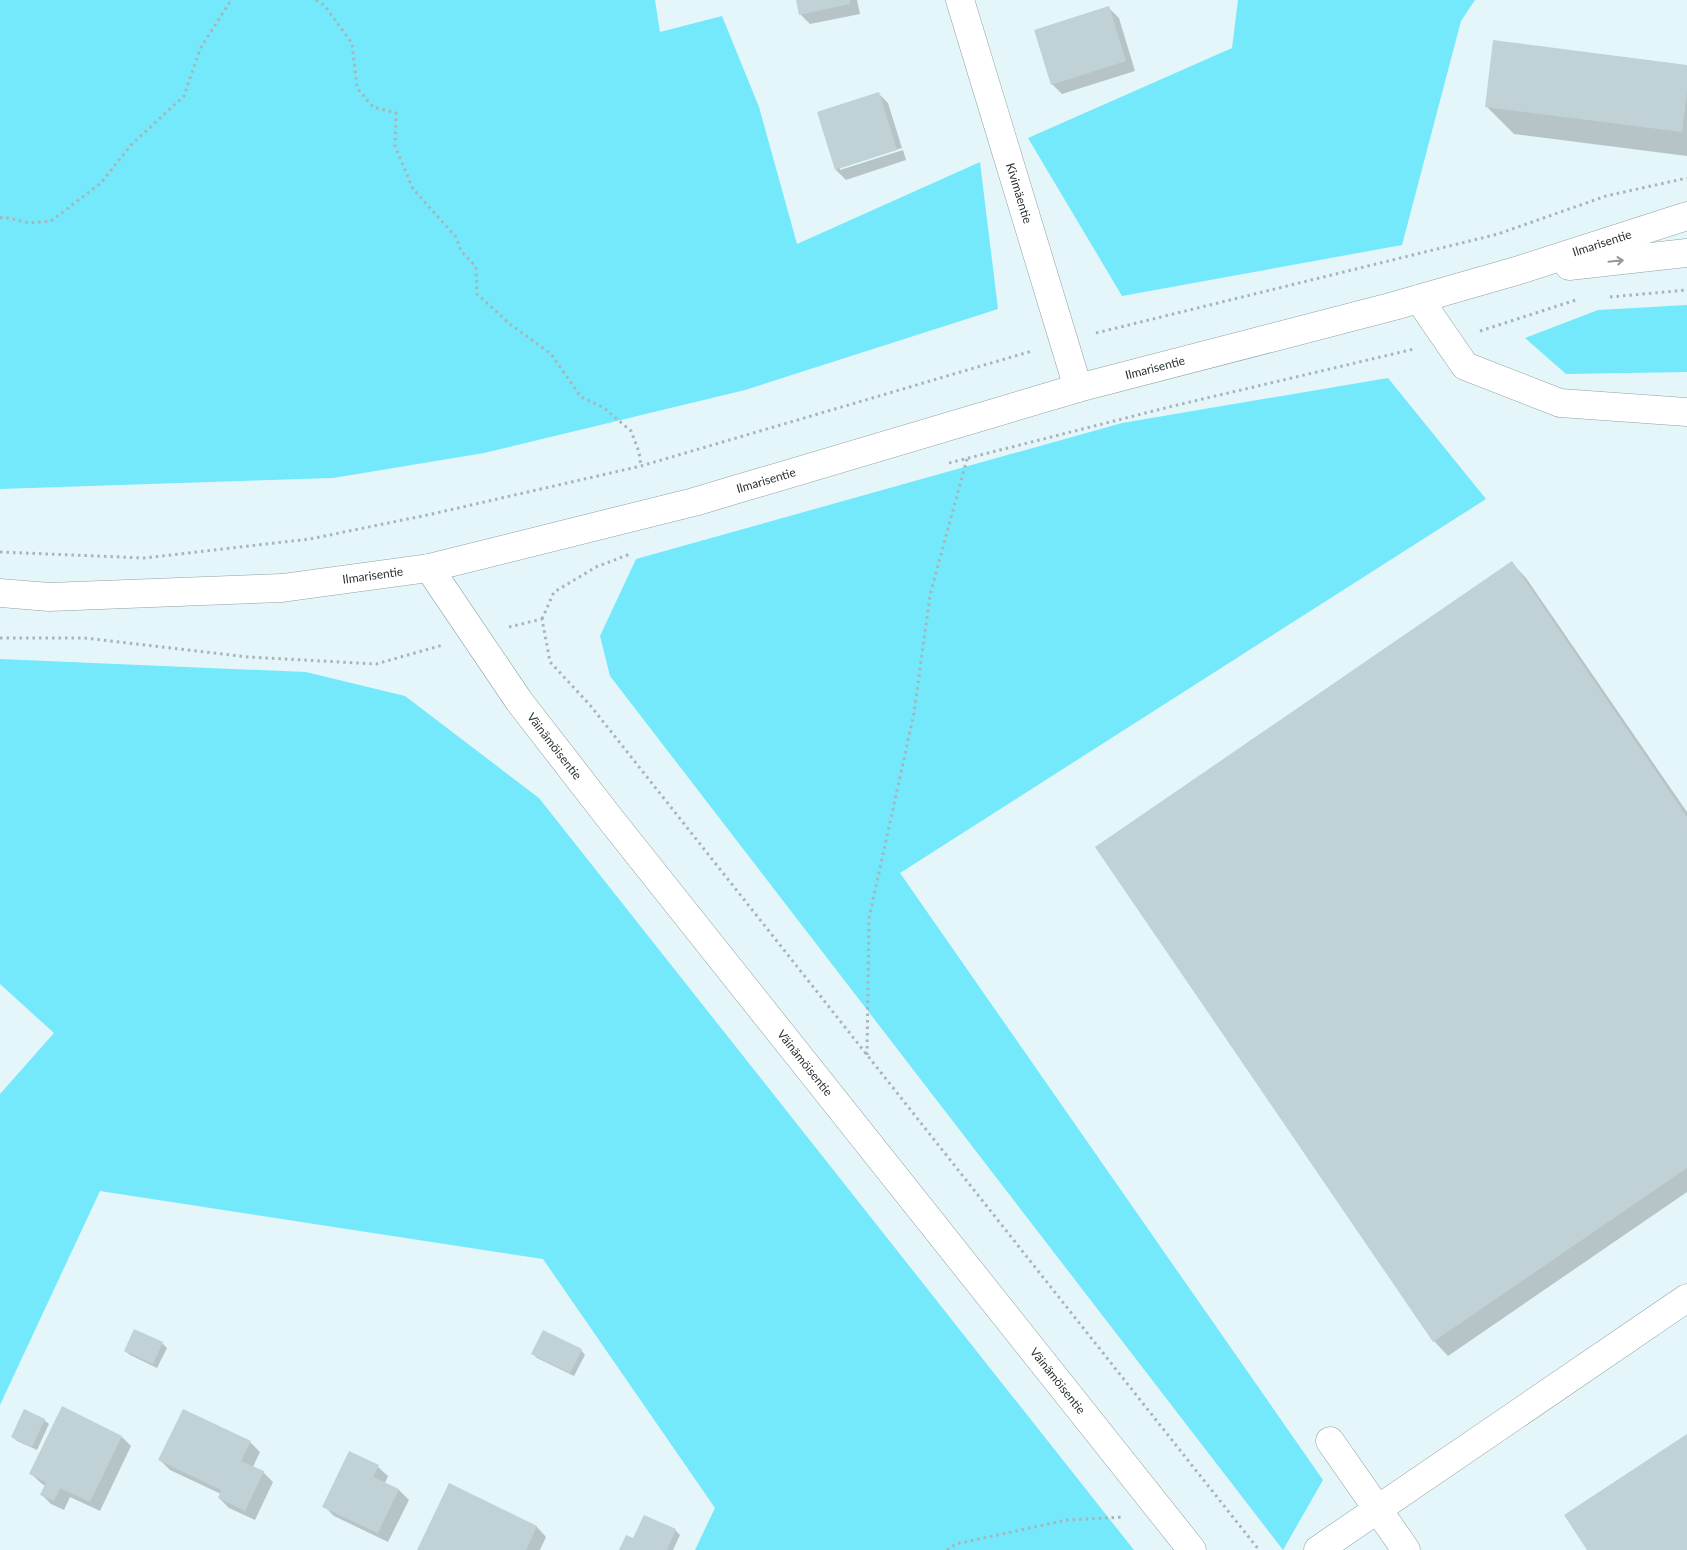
<svg xmlns="http://www.w3.org/2000/svg" width="1687" height="1550" font-family="Lato,sans-serif">
  <style>
    .green { fill: #74e9fb }
    .shadow { fill: #0003 }
    .building { fill: #c0d2d5 }
    .lines { fill: none; stroke-linecap: round; stroke-linejoin: round }
    .minor-casing { stroke: #90a1a3; stroke-width: 29 }
    .path { stroke: #a7b5b8; stroke-width: 3; stroke-dasharray: 2.5 4; stroke-linecap: butt }
    .minor { stroke: #fff; stroke-width: 28 }
    .oneway { stroke: #959899 }
    .labels { text-anchor: middle; stroke-width: 4; stroke-linejoin: round; paint-order: stroke }
    .street-label { font-size: 12px; fill: #2b3233; stroke: #fff }
  </style>
  <rect width="100%" height="100%" fill="#e4f6f9"/>
  <path class="green" d="M0 0H655L660 32 722 16 759 107 797 244 980 162 998 309 745 390 484 453 333 478 0 489Z
    M1238 0H1475L1461 21 1402 245 1122 296 1028 138 1232 48Z
    M1687 305V372L1566 374 1525 338 1598 310Z
    M1388 378 1486 499 900 873 1323 1480 1283 1550 610 676 600 636 636 559 1122 423Z
    M0 659 306 672 405 696 539 798 1134 1550H695L715 1508 543 1259 100 1191 0 1405V1094L54 1033 0 984Z"/>
  <path class="shadow" d="M797 0H857L860 14 810 24 800 14Z
    M1109 8 1119 18 1135 71 1062 94 1052 84Z
    M1687 66V156L1514 134 1486 106Z
    M878 93 888 103 902 148 840 167V170L903 150 906 160 846 180 836 170 818 112Z
    M1512 563 1526 578 1687 812V1192L1448 1356 1434 1341Z
    M162 1343 167 1348 157 1368 130 1355 125 1351Z
    M581 1350 585 1355 574 1376 537 1358 532 1353Z
    M44 1420 49 1424 37 1450 17 1441 12 1436Z
    M122 1437 131 1446 100 1511 70 1497 64 1510 51 1504 41 1494 45 1486 41 1483 31 1474Z
    M250 1442 260 1452 253 1467 263 1472 273 1482 255 1520 229 1508 219 1498 221 1494 170 1470 160 1460Z
    M350 1453 378 1467 388 1476 385 1483 399 1490 409 1500 388 1542 334 1516 324 1506Z
    M450 1485 537 1527 546 1537 540 1550H419Z
    M675 1530 680 1535 673 1550H621L634 1540Z"/>
  <path class="building" d="M796 0H850V4L799 15Z
    M1109 6 1126 61 1051 85 1034 30Z
    M1493 40 1687 65V92L1682 132 1485 107Z
    M879 92 897 150 835 170 817 112Z
    M1512 561 1687 817V1168L1433 1342 1095 847Z
    M134 1329 163 1342 153 1364 124 1351Z
    M543 1330 582 1349 570 1373 531 1354Z
    M62 1406 122 1436 90 1502 60 1488 54 1501 40 1495 46 1482 29 1474Z
    M24 1409 45 1419 32 1447 11 1437Z
    M183 1409 251 1441 241 1461 264 1471 245 1511 218 1498 221 1490 158 1460Z
    M1687 1434V1550H1587L1564 1515Z
    M349 1451 379 1465 373 1477 399 1489 378 1533 322 1507Z
    M449 1483 537 1526 526 1550H417Z
    M644 1515 676 1529 667 1550H619L626 1535 633 1538Z"/>
  <g class="lines">
    <defs>
      <g id="minor">
        <path id="s1" d="M960 0 1078 388"/>
        <path d="M1569 266 1687 253"/>
        <path d="M1419 299 1465 366 1560 403 1687 412"/>
        <path id="s2" d="M429 568 519 701 608 816 1192 1550"/>
        <path id="s3" d="M0 593 49 597 282 588 429 568 694 502 1078 388 1394 306 1516 271 1687 216"/>
        <path d="M1330 1441 1406 1550"/>
        <path d="M1318 1550 1687 1298"/>
      </g>
    </defs>
    <use href="#minor" class="minor-casing"/>
    <path class="path" d="M316 0 324 5 352 43 357 88 373 107 396 113 395 146 413 189 456 237 461 251 476 267 477 294 510 324 551 354 581 397 604 408 631 431 639 452 641 466
      M0 218 3 217 30 223 51 221 101 183 131 145 184 96 200 49 231 0
      M1610 297 1687 290
      M1480 331 1576 300
      M1096 333 1498 234 1606 196 1687 178
      M949 463 1169 407 1414 349
      M0 552 144 558 310 539 432 514 641 466 1032 351
      M542 619 554 592 596 567 630 554
      M509 627 542 619 550 662 590 705 1259 1550
      M0 638H84L249 657 376 664 443 645
      M867 1055 869 918 914 713 930 595 967 459
      M947 1550 956 1544 1067 1520 1124 1517"/>
    <use href="#minor" class="minor"/>
  </g>
  <defs><path id="oneway-shaft" d="M-6 0H5M1.5-3L5.5 0L1.5 3" fill="none" stroke-width="1.6" stroke-linecap="round" stroke-linejoin="round" transform="scale(1.25)"/></defs>
  <use class="oneway" href="#oneway-shaft" transform="translate(1616 261) rotate(-6)"/>
  <g class="labels">
    <g class="street-label">
      <text dy="4" stroke="none"><textPath href="#s1" startOffset="202">Kivimäentie</textPath></text>
      <text dy="4" stroke="none"><textPath href="#s3" startOffset="1648">Ilmarisentie</textPath></text>
      <text dy="4" stroke="none"><textPath href="#s3" startOffset="1184">Ilmarisentie</textPath></text>
      <text dy="4" stroke="none"><textPath href="#s3" startOffset="779">Ilmarisentie</textPath></text>
      <text dy="4" stroke="none"><textPath href="#s3" startOffset="374">Ilmarisentie</textPath></text>
      <text dy="4" stroke="none"><textPath href="#s2" startOffset="218">Väinämöisentie</textPath></text>
      <text dy="4" stroke="none"><textPath href="#s2" startOffset="622">Väinämöisentie</textPath></text>
      <text dy="4" stroke="none"><textPath href="#s2" startOffset="1028">Väinämöisentie</textPath></text>
    </g>
  </g>
</svg>
